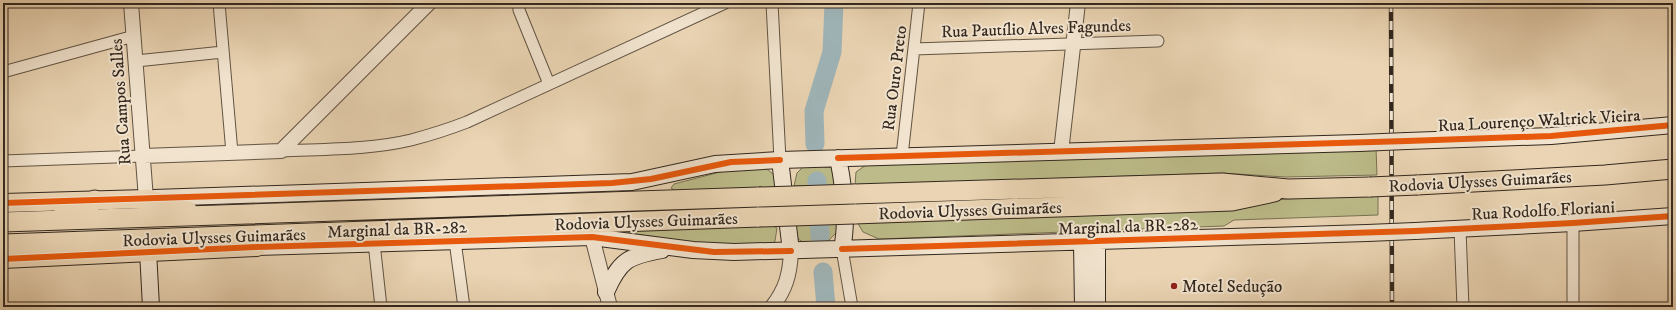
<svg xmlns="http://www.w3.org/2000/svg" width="1676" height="310" font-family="'IM FELL DW Pica',serif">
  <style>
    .green { fill: #bcbb89; stroke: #787254 }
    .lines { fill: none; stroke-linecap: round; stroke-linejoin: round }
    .river { stroke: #9fb5b9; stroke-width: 19 }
    .minor-casing { stroke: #615343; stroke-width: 13 }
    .tertiary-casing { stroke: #615343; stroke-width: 16 }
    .secondary-casing { stroke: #33281e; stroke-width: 18 }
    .primary-casing { stroke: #33281e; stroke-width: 20 }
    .trunk-casing { stroke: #33281e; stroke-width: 21 }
    .minor { stroke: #f1e3ce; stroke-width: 11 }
    .tertiary { stroke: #f1e3ce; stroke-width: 14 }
    .secondary { stroke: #f1e3ce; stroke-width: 16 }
    .primary { stroke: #ead4b3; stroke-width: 18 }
    .trunk { stroke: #ead4b3; stroke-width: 19 }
    .rail-casing { stroke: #33281e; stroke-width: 4.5 }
    .rail { stroke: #f1e3ce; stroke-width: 3; stroke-dasharray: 9; stroke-linecap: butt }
    .secondary-bridge-casing { stroke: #33281e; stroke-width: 18; stroke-linecap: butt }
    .trunk-bridge-casing { stroke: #33281e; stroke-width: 21; stroke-linecap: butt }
    .secondary-bridge { stroke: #f1e3ce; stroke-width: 16 }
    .trunk-bridge { stroke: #ead4b3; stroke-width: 19 }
    .cycleway-casing { stroke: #f1e3ce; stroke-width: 8 }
    .cycleway { stroke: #e8590c; stroke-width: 6 }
    .poi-dot { fill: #8f2418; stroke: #f1e3ce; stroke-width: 1.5 }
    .labels { text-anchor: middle; stroke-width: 4; stroke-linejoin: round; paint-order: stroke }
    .street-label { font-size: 17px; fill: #33281e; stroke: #f1e3ce }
    .poi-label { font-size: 17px; fill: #33281e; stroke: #f1e3ce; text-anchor: start }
  </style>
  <rect width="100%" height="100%" fill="#ead4b3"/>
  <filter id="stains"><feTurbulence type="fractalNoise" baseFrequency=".005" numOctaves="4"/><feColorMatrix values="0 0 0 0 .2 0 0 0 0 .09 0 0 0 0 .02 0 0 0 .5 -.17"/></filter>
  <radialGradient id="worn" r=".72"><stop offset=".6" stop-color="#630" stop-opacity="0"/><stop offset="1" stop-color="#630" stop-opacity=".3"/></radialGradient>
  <path class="green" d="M1376 148 1377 175 1285 177 1222 173 855 185 856 172 866 165Z
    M805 165H829L834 168 837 185 794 186 797 173Z
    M766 168 775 176 776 188 676 191 671 188 674 184 724 171Z
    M1378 195V215L1234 220 1224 226 879 239 863 232 856 220 1237 206 1285 199Z
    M838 220 839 230 827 242H803L798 239 795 222Z
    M773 226 777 228 775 241 772 245H710L629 233 626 231Z"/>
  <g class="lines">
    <path class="river" d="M815 144 814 111 832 52 834 3
      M817 181 820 236
      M823 272 826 307"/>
    <defs>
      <path id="minor" d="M219 3 232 153
        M519 3V10L549 84
        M772 3 780 160
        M914 49 1158 41
        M136 61 223 52
        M3 72 134 36
        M281 151C324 149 369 150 411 140 430 135 449 129 467 122L725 3
        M902 156 919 3
        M3 161 143 156
        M1573 223V307
        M1460 229 1463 307
        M455 241 464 307
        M374 243 381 307
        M842 249 852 307"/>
      <path id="tertiary" d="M131 3 146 199
        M1061 152 1078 3
        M143 156 281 151 429 3
        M592 237 610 307
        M772 307C786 289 790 274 791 251"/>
      <path id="secondary" d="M1407 141 1551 136 1673 125
        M838 158C844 187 848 220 842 249
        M780 160 791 251
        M154 198 632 182 715 164 780 160 1359 143
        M1415 231 1573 223 1673 216
        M1097 241V307
        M1082 242 1083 307
        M257 247 592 237 693 250 734 252 1367 233
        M148 251 151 307
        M606 292C620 260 628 256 662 250"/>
      <path id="primary" d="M3 203 146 199
        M3 259 257 247"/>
      <path id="trunk" d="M1417 185 1605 175 1673 169
        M854 194 1222 183 1288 189 1370 187
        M146 199 188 211
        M854 214 1232 201 1274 192
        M59 219 95 200
        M3 222 759 197
        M3 244 759 217"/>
    </defs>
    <use href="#minor" class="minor-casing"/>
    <use href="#tertiary" class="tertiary-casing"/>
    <use href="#secondary" class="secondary-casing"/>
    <use href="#primary" class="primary-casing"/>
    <use href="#trunk" class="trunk-casing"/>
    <use href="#minor" class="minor"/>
    <use href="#tertiary" class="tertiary"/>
    <use href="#secondary" class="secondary"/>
    <use href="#primary" class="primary"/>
    <use href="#trunk" class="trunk"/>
    <defs>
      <path id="rail" d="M1391 3 1392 307"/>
    </defs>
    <use href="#rail" class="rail-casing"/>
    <use href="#rail" class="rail"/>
    <defs>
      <path id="secondary-bridge" d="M1359 143 1407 141
        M1367 233 1415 231"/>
      <path id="trunk-bridge" d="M1370 187 1417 185
        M759 197 854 194
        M759 217 854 214"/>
    </defs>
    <use href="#secondary-bridge" class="secondary-bridge-casing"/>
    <use href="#trunk-bridge" class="trunk-bridge-casing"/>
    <use href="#secondary-bridge" class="secondary-bridge"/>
    <use href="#trunk-bridge" class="trunk-bridge"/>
    <defs>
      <path id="cycleway" d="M838 158 1407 141 1551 136 1673 125
        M3 203 612 183 651 179 731 162 780 160
        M842 249 1415 231 1573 223 1673 216
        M3 259 257 247 592 237 714 252 791 251"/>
    </defs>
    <use href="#cycleway" class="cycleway-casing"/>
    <use href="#cycleway" class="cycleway"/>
  </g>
  <circle class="poi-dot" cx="1174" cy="286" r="4"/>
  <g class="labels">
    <g class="street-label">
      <text transform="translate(1036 28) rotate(-2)" y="6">Rua Pautílio Alves Fagundes</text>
      <text transform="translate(894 78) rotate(-83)" y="6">Rua Ouro Preto</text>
      <text transform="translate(120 102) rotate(-94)" y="6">Rua Campos Salles</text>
      <text transform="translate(1539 120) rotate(-3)" y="6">Rua Lourenço Waltrick Vieira</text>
      <text transform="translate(1480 181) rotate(-3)" y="6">Rodovia Ulysses Guimarães</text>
      <text transform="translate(970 210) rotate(-2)" y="6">Rodovia Ulysses Guimarães</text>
      <text transform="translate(1543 210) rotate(-3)" y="6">Rua Rodolfo Floriani</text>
      <text transform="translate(646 221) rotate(-2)" y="6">Rodovia Ulysses Guimarães</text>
      <text transform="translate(1128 226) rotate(-2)" y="6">Marginal da BR-282</text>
      <text transform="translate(397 229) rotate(-2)" y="6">Marginal da BR-282</text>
      <text transform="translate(214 237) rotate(-2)" y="6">Rodovia Ulysses Guimarães</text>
    </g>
    <g class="poi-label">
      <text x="1182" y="292">Motel Sedução</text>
    </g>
  </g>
  <rect width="1676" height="310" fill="none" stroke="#ead4b3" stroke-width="16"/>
  <rect x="4" y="4" width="1668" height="302" fill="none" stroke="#33281e" stroke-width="2"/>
  <rect x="8" y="8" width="1660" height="294" fill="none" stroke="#33281e"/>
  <rect width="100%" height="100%" filter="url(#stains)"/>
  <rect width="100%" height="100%" fill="url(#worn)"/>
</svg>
